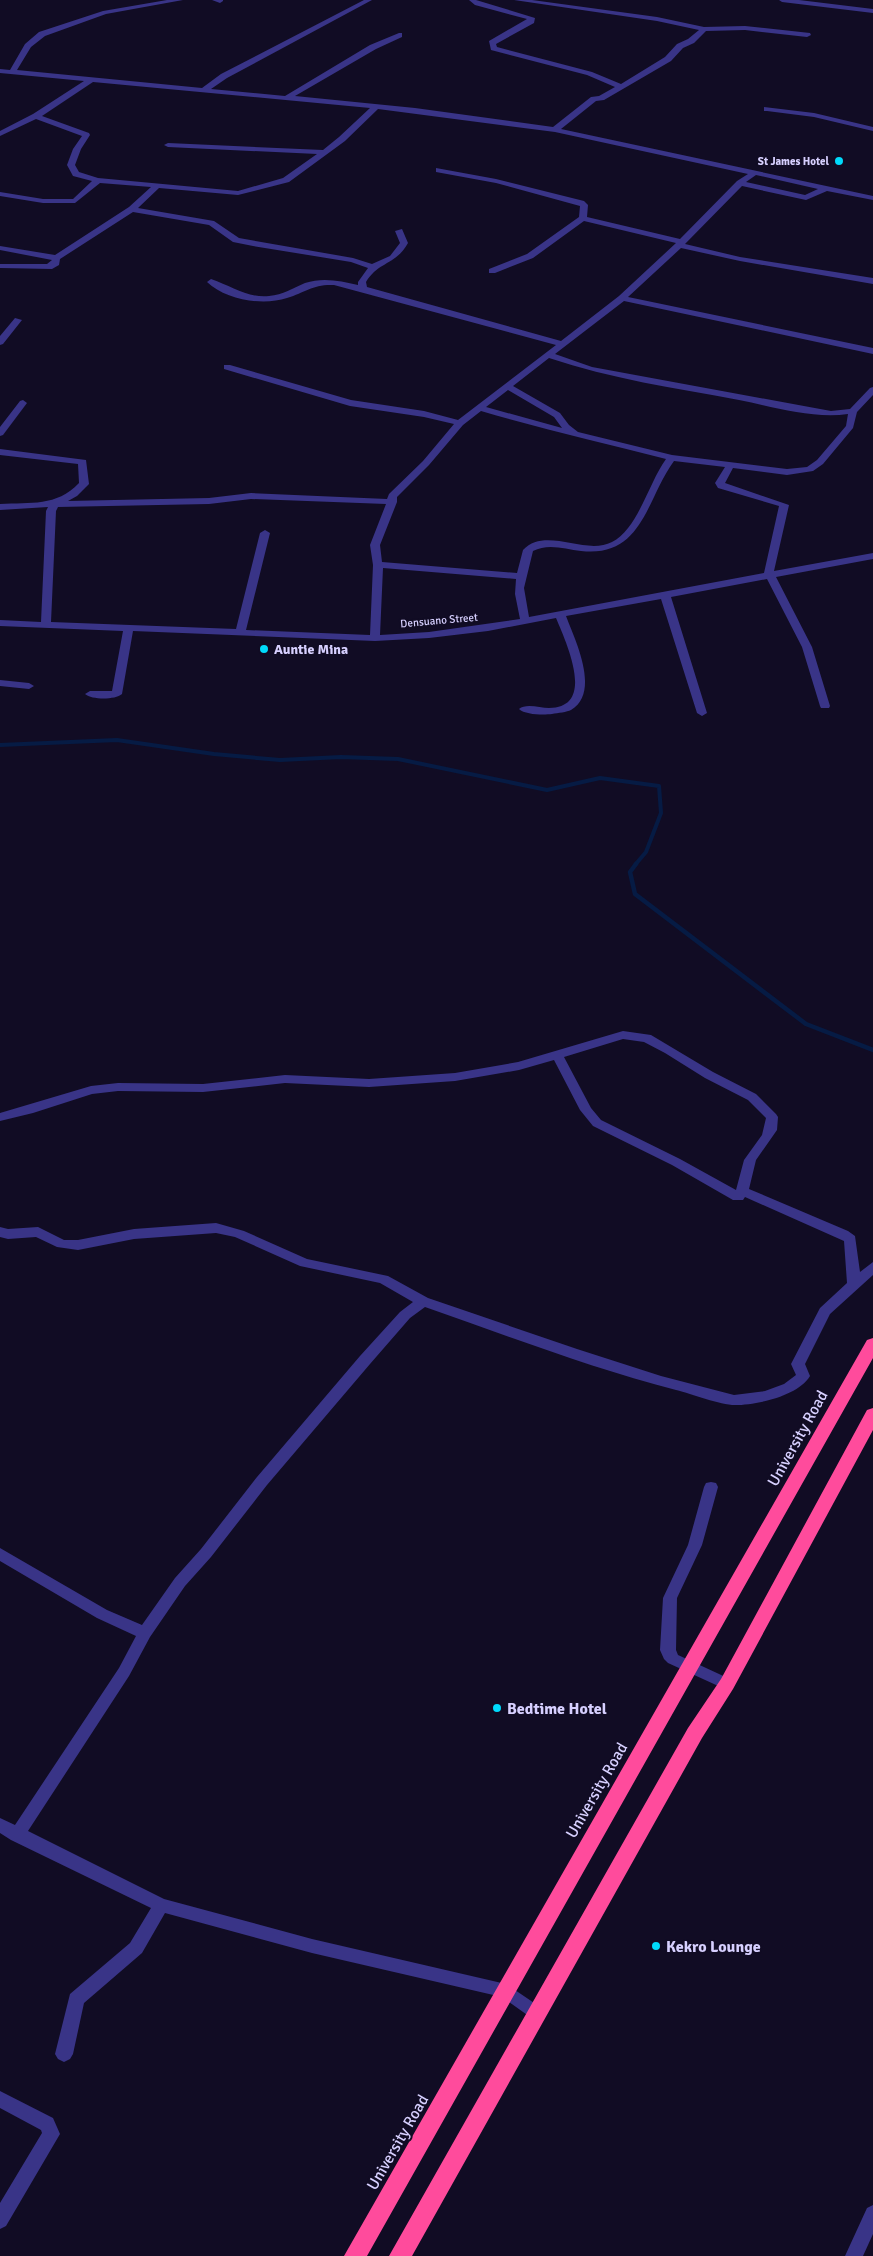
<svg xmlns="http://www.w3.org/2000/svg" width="873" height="2256" font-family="Signika,sans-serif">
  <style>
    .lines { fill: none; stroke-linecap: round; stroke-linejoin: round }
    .stream-far1 { stroke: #061b44; stroke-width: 4 }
    .stream { stroke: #061b44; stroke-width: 4.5 }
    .minor { fill: #393487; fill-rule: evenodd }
    .highway { fill: #ff4b9c; fill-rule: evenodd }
    .poi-dot { fill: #00dafb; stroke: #110c24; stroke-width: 2 }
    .labels { text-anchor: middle; stroke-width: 4; stroke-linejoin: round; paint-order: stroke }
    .far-poi-label { font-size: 11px; font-weight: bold; fill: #d7d0ff; stroke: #110c24; text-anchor: end }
    .far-street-label { font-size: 11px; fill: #d7d0ff; stroke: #110c24 }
    .poi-label { font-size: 14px; font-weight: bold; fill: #d7d0ff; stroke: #110c24; text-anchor: start }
    .near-street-label { font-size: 16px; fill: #d7d0ff; stroke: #110c24 }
    .near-poi-label { font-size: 16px; font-weight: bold; fill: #d7d0ff; stroke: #110c24; text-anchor: start }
  </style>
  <rect width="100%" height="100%" fill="#110c24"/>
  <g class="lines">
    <path class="stream-far1" d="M0 745 117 740 214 754 280 760 341 757 398 759 547 790 600 778 659 786 661 813 646 852 635 865"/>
    <path class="stream" d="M636 864 630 872 635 894 806 1024 873 1050"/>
    <path class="minor" d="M167 0H183L106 14 45 36 31 47 17 70 202 88 221 74 364 0H372L227 78 211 89 285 96 370 45 399 33H402V37L376 49 295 96 415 108 553 127 591 97 599 96 615 87 587 75 491 50 489 41 527 19 475 5 469 0H476L535 18 534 23 496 44 497 47 592 72 621 84 665 57 677 44 688 39 699 30 657 21 514 0H532L657 17 704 27 745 26 810 33 811 35 807 37 745 30 706 31 694 43 683 48 671 61 604 100 596 101 561 129 873 196V200L827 191 806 200 742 186 685 244 740 257 873 278V284L740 261 681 248 628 297 873 348V354L624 301 555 354 592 367 831 411 850 409 870 388 873 387V395L857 412 853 428 823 464 813 471 787 475 733 468 725 483 789 505 774 571 873 553V559L776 577 812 647 830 706 829 708H821L820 706 802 647 767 579 671 597 707 713 702 716 697 713 661 599 566 616C575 640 601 692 571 710 567 712 558 713 552 714 544 715 525 715 519 709 526 703 540 708 549 708 597 708 566 642 556 618L488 631 429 638 375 641 133 631 122 694C115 700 92 700 85 694L90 691H112L123 631 0 626V620L41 622 46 511 48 507 0 510V504C31 502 56 507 79 483L78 464 0 455V449L86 460 89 484 77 496 68 501 209 498 251 493 387 499 389 494 423 461 454 424 424 417 350 406 224 369V365H230L351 400 424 411 458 420 556 345 334 285C313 284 306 292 287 298 263 306 226 300 207 282L211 279C232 286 246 298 269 296 283 295 293 288 305 283 323 277 341 281 358 285V282L368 268 351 262 253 246 233 242 209 225 133 212 60 259 59 265 52 269 0 268V264H47L52 260 0 250V246L55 255 129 207 151 187 100 183 75 203H43L0 196V192L43 199H73L92 181 73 176 67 165 73 149 82 136 36 119 0 136V131L33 114 84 81 0 73V69L10 70 25 44 39 32 103 11ZM93 82 370 108 339 137 323 150 168 143 164 145 168 147 317 154 283 178 238 191 98 178 79 172 75 165 81 149 90 135 89 133 42 116ZM378 109 555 132 748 174 737 181 680 239 587 217 588 205 584 201 496 179 436 168V172L496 183 580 206 579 217 527 254 489 269V273H495L533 258 584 221 676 243 619 296 561 341 367 287 366 282C379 261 396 265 408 243L402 229 395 231 400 243 390 256 372 264 353 258 239 238 214 221 138 208 159 188 238 195 289 182 345 141ZM756 175 818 189 805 195 746 182ZM549 358C611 379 675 388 739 400 774 407 813 419 848 414L846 426 817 460 807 467 787 469 672 455 578 432 569 425 560 413 513 386ZM508 390 554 417 562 428 486 407ZM481 411C542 429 604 443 666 459 649 482 638 529 612 542 585 556 546 526 523 550L517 573 382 562 380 545 397 502V497L429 465 463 425ZM674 461 725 467 715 483 718 488 779 506 764 573 529 617 524 588 533 551C548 543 565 549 581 551 643 558 646 499 674 461ZM251 499 386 504 370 545 373 565 370 635 246 630 270 533 265 530 260 533 236 629 51 622 56 511 58 507 209 504ZM383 568 516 579 515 594 520 619 429 632 380 635Z
      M212 0H223V1L220 3Z
      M779 0H799L873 9V13L782 2Z
      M764 107 814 113 873 127V131L814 117 767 111H764Z
      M15 318 22 320 3 344 0 345V336Z
      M23 400 27 403 3 435 0 436V427L20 401Z
      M0 680 29 683 34 686 29 689 0 686Z
      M623 1031 651 1035 713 1072 756 1094 776 1114 778 1117 777 1130 756 1160 749 1189 848 1231 855 1236 860 1272 873 1262V1275L830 1314 805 1364 810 1376C798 1396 757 1405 735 1405 720 1405 692 1394 676 1390 591 1368 508 1336 425 1307L410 1318 370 1364 267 1485 211 1557 185 1586 150 1637 129 1676 28 1831 164 1899 312 1939 506 1984 543 2009 545 2014 543 2019 537 2022 502 1997 312 1953 165 1913 142 1953 84 2003 73 2054 70 2059 64 2062 58 2059 55 2054 70 1994 130 1943 151 1908 11 1840 0 1833V1818L15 1825 119 1668 136 1636 97 1618 0 1561V1548L107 1610 142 1625 175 1578 201 1549 257 1477 360 1356 400 1312 413 1302 380 1283 300 1266 235 1237 216 1233 134 1239 78 1250 57 1247 36 1237 8 1239 0 1237V1227L8 1229 38 1227 64 1240H78L134 1229 216 1223 244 1231 307 1259 388 1276 428 1298 577 1349 661 1376 734 1395 765 1391 784 1384 796 1375 791 1364 820 1308 847 1283 844 1241 745 1197 743 1200H733L672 1165 593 1126 580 1110 554 1060 519 1070 455 1081 369 1087 285 1083 203 1092 118 1091 92 1094 33 1113 0 1121V1113L91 1086 118 1083 203 1084 285 1075 369 1079 455 1073 518 1062ZM623 1039 644 1042 665 1053 705 1078 748 1100 766 1118 762 1135 744 1160 736 1190 680 1159 601 1120 591 1108 564 1057Z
      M711 1482 716 1483 718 1487 702 1545 677 1598 676 1650 678 1655 732 1680 735 1684 732 1688 727 1690 668 1663 664 1659 660 1650 663 1598 688 1545 704 1487 706 1483Z
      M0 2091 53 2118 60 2134 6 2226 0 2229V2203L42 2133 41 2130 0 2108Z
      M873 2205V2234L863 2256H845L867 2208Z"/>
    <path class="highway" d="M873 1338V1358L367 2256H344L867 1340Z
      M873 1408V1430L733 1689 702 1738 412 2256H389L688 1728 721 1679 867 1410Z"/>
  </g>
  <g class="poi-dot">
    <circle cx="839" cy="161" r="5"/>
    <circle cx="264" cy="649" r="5"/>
    <circle cx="497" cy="1708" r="5"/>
    <circle cx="656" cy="1946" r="5"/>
  </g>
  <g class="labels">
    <g class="far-poi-label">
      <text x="829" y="165">St James Hotel</text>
    </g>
    <g class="far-street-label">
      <text transform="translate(439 620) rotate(-5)" y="4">Densuano Street</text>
    </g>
    <g class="poi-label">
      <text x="274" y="654">Auntie Mina</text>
    </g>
    <g class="near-street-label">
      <text transform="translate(797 1438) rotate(-61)" y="6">University Road</text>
      <text transform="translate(596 1790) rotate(-60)" y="6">University Road</text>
      <text transform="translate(397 2142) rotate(-60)" y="6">University Road</text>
    </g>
    <g class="near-poi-label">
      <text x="507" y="1714">Bedtime Hotel</text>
      <text x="666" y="1952">Kekro Lounge</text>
    </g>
  </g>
</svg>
